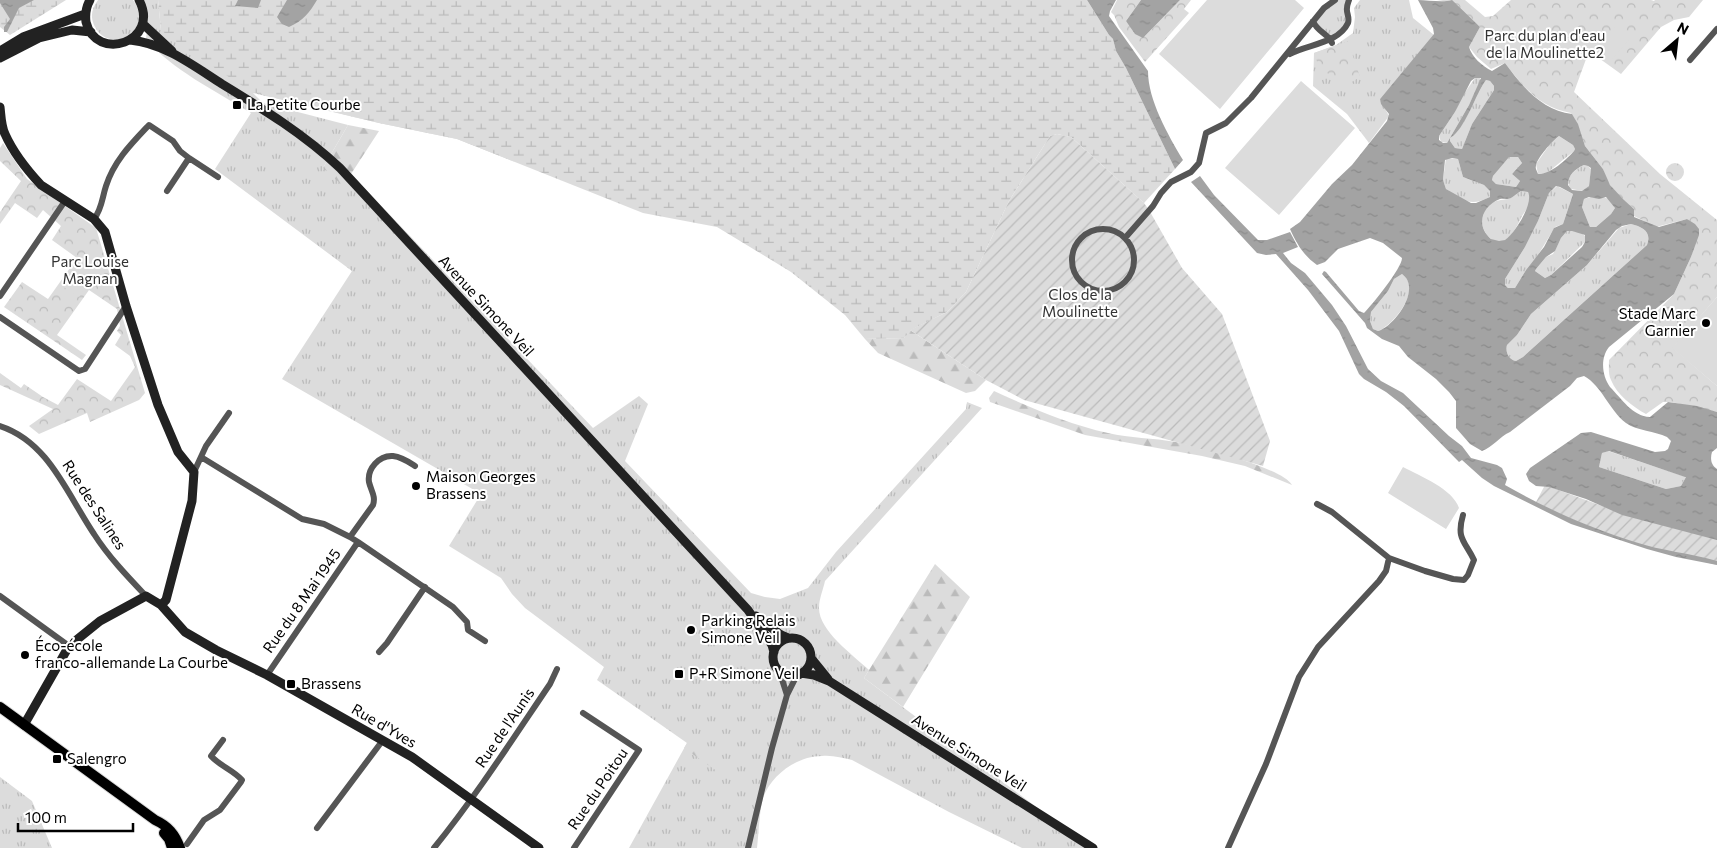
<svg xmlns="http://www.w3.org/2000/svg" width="1717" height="848" font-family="Commissioner,sans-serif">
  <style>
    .grass { fill: url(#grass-tufts) }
    .forest { fill: url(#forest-firs) }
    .wetland { fill: url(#wetland-marsh) }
    .park { fill: url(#park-crowns) }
    .garden { fill: url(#garden-furrows) }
    .pitch { fill: #dcdcdc }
    .water { fill: url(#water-ripples); fill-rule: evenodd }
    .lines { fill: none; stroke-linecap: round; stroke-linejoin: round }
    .primary-casing { stroke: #dbdbdb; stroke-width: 12 }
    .street { stroke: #555; stroke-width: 6 }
    .secondary { stroke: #222; stroke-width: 9 }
    .primary { stroke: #000; stroke-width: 10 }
    .poi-dot { fill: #000; stroke: #fff; stroke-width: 2 }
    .labels { text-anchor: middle; stroke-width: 4; stroke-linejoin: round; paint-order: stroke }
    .park-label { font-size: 15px; fill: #333; stroke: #fff }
    .poi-label { font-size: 15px; fill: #000; stroke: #fff; text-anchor: start }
    .street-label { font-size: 15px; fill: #000; stroke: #fff }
  </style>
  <defs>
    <pattern id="grass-tufts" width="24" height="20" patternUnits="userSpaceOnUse" patternTransform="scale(1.25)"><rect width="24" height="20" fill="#dcdcdc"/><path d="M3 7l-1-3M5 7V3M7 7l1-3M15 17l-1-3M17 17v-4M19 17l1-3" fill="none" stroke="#bbb"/></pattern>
    <pattern id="forest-firs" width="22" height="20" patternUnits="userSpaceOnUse" patternTransform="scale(1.25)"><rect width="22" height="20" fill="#dcdcdc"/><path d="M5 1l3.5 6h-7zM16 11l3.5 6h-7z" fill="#bbb"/></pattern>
    <pattern id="wetland-marsh" width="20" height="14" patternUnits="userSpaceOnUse" patternTransform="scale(1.25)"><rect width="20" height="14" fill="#dcdcdc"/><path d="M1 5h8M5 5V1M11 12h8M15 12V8" fill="none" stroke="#bbb"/></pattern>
    <pattern id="park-crowns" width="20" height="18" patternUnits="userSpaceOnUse" patternTransform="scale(1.25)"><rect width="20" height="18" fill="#dcdcdc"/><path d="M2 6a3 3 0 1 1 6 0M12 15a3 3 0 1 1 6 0" fill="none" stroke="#bbb"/></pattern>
    <pattern id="garden-furrows" width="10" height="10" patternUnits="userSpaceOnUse" patternTransform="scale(1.25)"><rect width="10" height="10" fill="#dcdcdc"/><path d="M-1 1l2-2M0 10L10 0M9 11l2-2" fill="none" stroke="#bbb"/></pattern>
    <pattern id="water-ripples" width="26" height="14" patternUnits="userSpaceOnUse" patternTransform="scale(1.25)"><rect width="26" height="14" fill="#a3a3a3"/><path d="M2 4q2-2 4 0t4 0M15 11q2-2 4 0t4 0" fill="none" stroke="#8b8b8b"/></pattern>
  </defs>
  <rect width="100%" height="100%" fill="#fff"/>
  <path class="grass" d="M98 0H133C156 30 108 57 94 25 90 16 92 8 98 0Z
    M139 0H158L161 30 228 0 515 162 457 139 379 123 253 93 263 103 348 125 323 168 351 174 593 428 639 396 648 404 625 461 751 593 765 597 780 599 808 588 836 552 966 409 967 402 982 408 825 581C823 590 819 599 819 608 819 631 853 655 869 670L864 678 1091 848H1022L949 812 852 760C842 758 833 755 822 756 797 756 771 775 763 798 759 813 759 832 757 848H629L687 743 597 680 604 667 525 608 512 594 501 578 449 546 481 494 282 379 352 271 215 169 251 113C216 91 172 70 146 39 148 24 146 13 139 0Z
    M1335 0H1349L1346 26 1331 39 1313 21Z
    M1360 0H1409L1413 18 1434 35 1380 99 1389 116 1369 143 1347 114 1313 86 1314 53 1336 45 1353 33 1355 17 1354 8Z
    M1475 78 1479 77 1481 80 1469 105 1447 143 1441 142 1439 136 1455 112 1461 98Z
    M1486 80 1490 81 1494 86V90L1472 124 1462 149 1455 148 1450 141V138C1464 130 1476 94 1486 80Z
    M1559 136 1573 145 1575 149 1574 151 1547 173 1538 174 1536 164 1550 144Z
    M1507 157H1518L1522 163 1512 174 1520 181 1516 187 1496 184 1492 180 1493 176Z
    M1446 158 1458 159 1463 177 1484 185 1490 191V197C1470 207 1464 201 1446 189L1443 180Z
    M1584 165 1588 166 1591 169 1589 186 1583 191 1571 189C1563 179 1574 170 1584 165Z
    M1557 186 1573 194 1563 224 1555 227 1538 255 1526 270 1515 288H1508L1505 285V279L1525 247 1538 221 1549 193Z
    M1521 191 1528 192C1533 200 1527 209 1522 216 1518 224 1514 233 1507 239 1490 252 1470 217 1490 204 1496 200 1501 200 1508 199 1513 198 1517 193 1521 191Z
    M1591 197C1603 200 1609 193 1615 208L1611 214 1596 227H1590L1582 207 1584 199Z
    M1631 224C1643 227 1652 232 1647 245L1523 357 1516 361C1509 360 1505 352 1507 345L1517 335 1531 314 1587 265 1619 228Z
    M1567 231C1573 230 1582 232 1586 237L1585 242 1551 275 1545 278 1535 271 1536 269 1546 257 1553 254 1561 238Z
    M1402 274C1423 288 1394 325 1378 331L1373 329 1370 321 1371 312 1388 291 1394 279Z
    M1608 451 1686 477 1681 486 1666 489 1599 467 1602 453Z
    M0 777 32 801 52 848H0Z"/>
  <path class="forest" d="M348 125 379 131 351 174 342 185 323 168Z
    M910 330 986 380 975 391 966 393 878 353 865 339 904 338Z
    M994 391C1031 408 1068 424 1108 433 1130 438 1153 438 1176 442 1197 446 1283 468 1292 485L1245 466 1202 456 1085 435 990 402 989 398Z
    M935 564 970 597 903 707 864 678Z
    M687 743 724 769V773L721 774 684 748Z"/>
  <path class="wetland" d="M0 0H66L10 35 0 27Z
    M158 0H1087L1109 35 1113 39 1116 51 1126 68 1175 169 1144 203 1071 137 1057 134 1050 136 1009 201 966 292 947 312 911 330 904 338 865 339 845 315 791 272 717 227 643 213 457 139 379 123 252 92 184 48 161 30Z"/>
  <path class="park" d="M1117 0H1141L1126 21 1145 36 1180 0H1191L1184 9 1189 13 1145 62 1119 27 1114 15 1111 12Z
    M1437 0H1465L1485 17 1493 16 1511 0H1651L1654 1 1655 0H1703L1689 17 1674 20 1661 27 1621 74 1589 51 1574 92 1660 174 1717 220V297L1673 348 1717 386V412L1671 402H1663L1646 414C1633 407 1617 395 1611 380 1608 374 1609 366 1609 360L1674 294 1691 257 1699 230 1687 219 1656 227 1634 216V209L1615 192 1606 179 1603 169 1585 146 1576 121 1571 113C1540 108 1523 87 1505 63L1491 69 1477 57 1469 47 1480 27 1449 2Z
    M1348 41 1360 77 1350 83 1320 70 1314 53Z
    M3 143 27 179 96 228 145 393 139 400 90 422 87 413 39 434 29 426 53 409 0 385V373L21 388 24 384 43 397 58 405 77 379 111 401 135 367 130 356 115 345 121 335 117 331 120 326 117 309 89 290 57 335 86 355 82 360 4 307 22 282 48 299 77 258 52 240 61 226 43 210 37 218 15 203 0 224V212L21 181 0 161V148Z
    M1666 172a9 9 0 1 1 18 0a9 9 0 1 1-18 0Z"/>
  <path class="garden" d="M1057 134 1071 137 1144 203 1149 210 1182 268 1222 314 1270 441 1263 466 1024 400 986 380 910 330 947 312 966 292 1009 201 1050 136Z
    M1545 485 1632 517 1717 539V565L1633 544 1535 504Z"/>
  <path class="pitch" d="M1207 0H1295L1304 8 1220 109 1159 54Z
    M1616 26 1630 39 1611 60 1596 48Z
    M1301 81 1355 128 1279 215 1225 168Z
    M83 254 100 265 79 297 62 286Z
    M1717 297V386L1672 348Z
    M1403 467C1420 476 1453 489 1459 508L1446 529 1388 493Z"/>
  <path class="water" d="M0 0H34L19 8 7 32H4V27L10 19 0 3Z
    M238 0H261L258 8 235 6Z
    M287 0H317C310 12 303 21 289 27L282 24 277 17Z
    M1087 0H1116L1110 11 1109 16 1148 71C1148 100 1168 135 1183 160L1175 169 1126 68 1116 51 1113 39 1109 35Z
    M1141 0H1180L1143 38 1135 34 1126 21Z
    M1418 0C1428 0 1443 3 1452 0L1480 27 1469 47C1472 57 1482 66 1492 71L1505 63C1522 86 1542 111 1572 114L1578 124 1585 146 1603 169 1610 185 1623 199 1634 209V217L1659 227 1687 219 1695 224 1699 229V235L1691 257 1674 294 1609 347C1600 358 1602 376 1610 387 1622 399 1632 416 1650 417L1668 402 1697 406 1717 412V448L1712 452C1710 459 1711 465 1717 469V540L1622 515 1586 499 1549 487 1536 486 1529 481 1526 474 1530 468 1581 433 1591 432 1655 452 1665 451 1668 449 1671 441 1667 437C1655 431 1637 431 1626 423 1609 410 1602 386 1584 376L1577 378 1570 386 1510 432C1499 437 1493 447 1482 451L1470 444 1456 428V401L1449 392 1436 379 1408 357 1399 346 1382 339 1367 328 1365 323 1322 274 1324 271 1326 272 1359 311 1364 313C1372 305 1402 268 1402 258L1383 243 1370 238 1338 249 1325 262 1317 265C1303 255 1297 244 1290 229L1300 222 1332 184 1352 165 1387 121 1389 114 1381 104 1380 99 1434 34 1433 28ZM1475 78H1481L1469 105 1447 143H1443L1439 140V136L1455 112 1471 81ZM1486 80 1490 81 1494 86V90L1472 124 1462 149 1455 148 1450 141V138C1465 130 1476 93 1486 80ZM1559 136 1573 145 1575 149 1574 151C1567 159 1550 175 1538 174 1537 171 1535 169 1536 166 1536 159 1553 140 1559 136ZM1509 157H1518L1522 163 1512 174 1520 181 1516 187 1496 184 1492 180 1493 176ZM1452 158 1458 159 1463 177 1484 185 1490 191V197L1476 203H1471L1446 189 1443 180 1445 160ZM1584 165 1588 166 1591 168 1589 186 1582 191 1572 190 1568 185C1568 175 1575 169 1584 165ZM1556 186 1560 187 1573 194 1563 224 1554 228 1544 247 1526 270 1515 288H1508L1505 285V279L1525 247 1538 221 1549 193ZM1521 191 1528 192C1534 203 1515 233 1505 240L1499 241 1491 239C1475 225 1482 206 1500 199 1504 198 1507 200 1511 198 1515 196 1517 193 1521 191ZM1589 197 1599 199 1606 197 1615 208 1611 214 1596 227H1590L1582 207 1584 199ZM1631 224C1643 227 1652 232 1647 245L1523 357 1516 361C1509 360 1505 352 1507 345L1517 335 1531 314 1587 265 1616 230 1622 226ZM1567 231H1572L1585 235V242L1582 247 1551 275 1545 278 1535 271 1536 269 1546 257 1555 251 1561 238ZM1402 274C1422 288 1395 326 1378 331L1373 329 1370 321 1371 312 1388 291 1394 279ZM1609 451 1685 477H1686L1681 486 1666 489 1599 467 1602 453Z
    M1200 176 1214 195 1258 240H1267L1290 232 1298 247 1283 253 1291 263 1305 273 1332 305 1346 326 1368 369 1381 381 1403 393 1449 436 1462 446 1471 458 1497 465 1502 468 1507 479 1505 485C1545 508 1590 528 1635 542 1662 551 1690 553 1717 561V565L1676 557 1647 549 1571 524 1494 486 1482 478 1462 460 1459 462 1404 406 1386 392 1364 379 1359 374 1339 331 1308 290 1276 254 1266 255 1257 253 1191 182Z"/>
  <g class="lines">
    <defs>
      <path id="primary" d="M0 707 155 820C168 826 175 834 180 848
        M164 833 169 839 172 848"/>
    </defs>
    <use href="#primary" class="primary-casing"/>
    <path class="street" d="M1313 21C1317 32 1329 34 1332 43
      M1290 54C1307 44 1338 44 1348 23 1350 17 1346 13 1347 8 1347 5 1348 3 1349 0
      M1690 60 1717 29
      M167 191 189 158
      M94 219C102 209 102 198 106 186 114 161 131 144 149 125L173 141 180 151 189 158 218 177
      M1072 260a31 31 0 1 1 62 0a31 31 0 1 1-62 0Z
      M1125 238 1153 206 1161 193 1171 182 1191 172 1199 163 1206 133 1226 123 1251 98 1324 8 1335 0
      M0 296 65 201
      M0 317 79 371 85 369 126 306
      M0 426C49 442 67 494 94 534 108 556 127 576 146 596
      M201 457 302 519 324 524 350 537
      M194 472 206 446 229 413
      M1317 504 1332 512 1389 558 1425 571 1453 579 1464 580 1468 575 1474 560C1465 541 1456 539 1463 515
      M358 542 453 607 467 622 468 630 485 641
      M0 596 69 646
      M379 652 387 643 425 587
      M779 670 787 695
      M267 675 358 542 350 537 373 505C376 496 371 491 369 482 367 469 379 455 393 456 402 457 409 462 415 466
      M317 828 383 740
      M187 844 204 820 220 810 241 782 242 780C233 770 220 766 211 756L223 740
      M434 848C476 796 512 740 550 684L557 669
      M574 848 639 750 583 713
      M748 848 772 748 787 695 797 675
      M1228 848 1266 764 1299 677 1318 647 1379 581 1386 571 1389 558"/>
    <path class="secondary" d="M90 0C86 7 85 14 86 22 96 63 161 42 139 0
      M143 24 172 51
      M130 40C164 43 194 66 222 84 263 109 304 134 340 168L748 610 772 645 774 652
      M0 51 23 37 85 14
      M0 58 39 38 72 30 91 32
      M0 107C1 115 1 126 5 134 13 152 27 170 41 185L94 219 105 232 126 306 158 405 178 452 194 472 192 501 166 600 161 605
      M756 616 781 635 788 638
      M773 657a19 19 0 1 1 38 0a19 19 0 1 1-38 0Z
      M811 658 828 679
      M801 673 814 675 829 681 1093 848
      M24 725 69 646 100 621 146 596 161 605 185 632 216 650 267 675 412 757 539 848"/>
    <use href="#primary" class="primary"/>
  </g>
  <g class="poi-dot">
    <rect x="232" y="100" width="10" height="10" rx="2.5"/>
    <circle cx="1706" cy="323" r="5"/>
    <circle cx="416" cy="486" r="5"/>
    <circle cx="691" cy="630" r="5"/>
    <circle cx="25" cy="655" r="5"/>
    <rect x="674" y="669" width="10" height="10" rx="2.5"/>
    <rect x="286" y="679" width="10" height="10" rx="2.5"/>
    <rect x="52" y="754" width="10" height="10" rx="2.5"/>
  </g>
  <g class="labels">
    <g class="park-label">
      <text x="1545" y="41">Parc du plan d'eau<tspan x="1545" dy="17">de la Moulinette2</tspan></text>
      <text x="90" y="267">Parc Louise<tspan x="90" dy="17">Magnan</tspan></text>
      <text x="1080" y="300">Clos de la<tspan x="1080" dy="17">Moulinette</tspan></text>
    </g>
    <g class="poi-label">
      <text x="247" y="110">La Petite Courbe</text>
      <text x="1696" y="319" text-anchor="end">Stade Marc<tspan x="1696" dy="17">Garnier</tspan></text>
      <text x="426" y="482">Maison Georges<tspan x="426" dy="17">Brassens</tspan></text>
      <text x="701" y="626">Parking Relais<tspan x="701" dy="17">Simone Veil</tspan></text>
      <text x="35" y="651">Éco-école<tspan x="35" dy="17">franco-allemande La Courbe</tspan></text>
      <text x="689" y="679">P+R Simone Veil</text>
      <text x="301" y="689">Brassens</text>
      <text x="67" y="764">Salengro</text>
    </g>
    <g class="street-label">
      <text transform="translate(486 306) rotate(47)" y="5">Avenue Simone Veil</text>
      <text transform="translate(94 505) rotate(57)" y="5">Rue des Salines</text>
      <text transform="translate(302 601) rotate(-55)" y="5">Rue du 8 Mai 1945</text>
      <text transform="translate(384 726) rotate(30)" y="5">Rue d'Yves</text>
      <text transform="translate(505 728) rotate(-56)" y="5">Rue de l'Aunis</text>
      <text transform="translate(969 753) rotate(32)" y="5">Avenue Simone Veil</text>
      <text transform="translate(598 789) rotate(-56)" y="5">Rue du Poitou</text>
    </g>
  </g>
  <g transform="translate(1677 40) rotate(28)" stroke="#ffffff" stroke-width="4" paint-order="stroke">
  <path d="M0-4L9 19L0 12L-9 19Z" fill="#000000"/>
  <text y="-8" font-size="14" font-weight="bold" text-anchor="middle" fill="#000000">N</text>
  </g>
  <path d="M18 823v8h115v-8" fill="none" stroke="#000000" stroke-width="2.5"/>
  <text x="25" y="823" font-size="15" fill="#000000" stroke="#ffffff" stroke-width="4" paint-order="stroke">100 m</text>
</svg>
